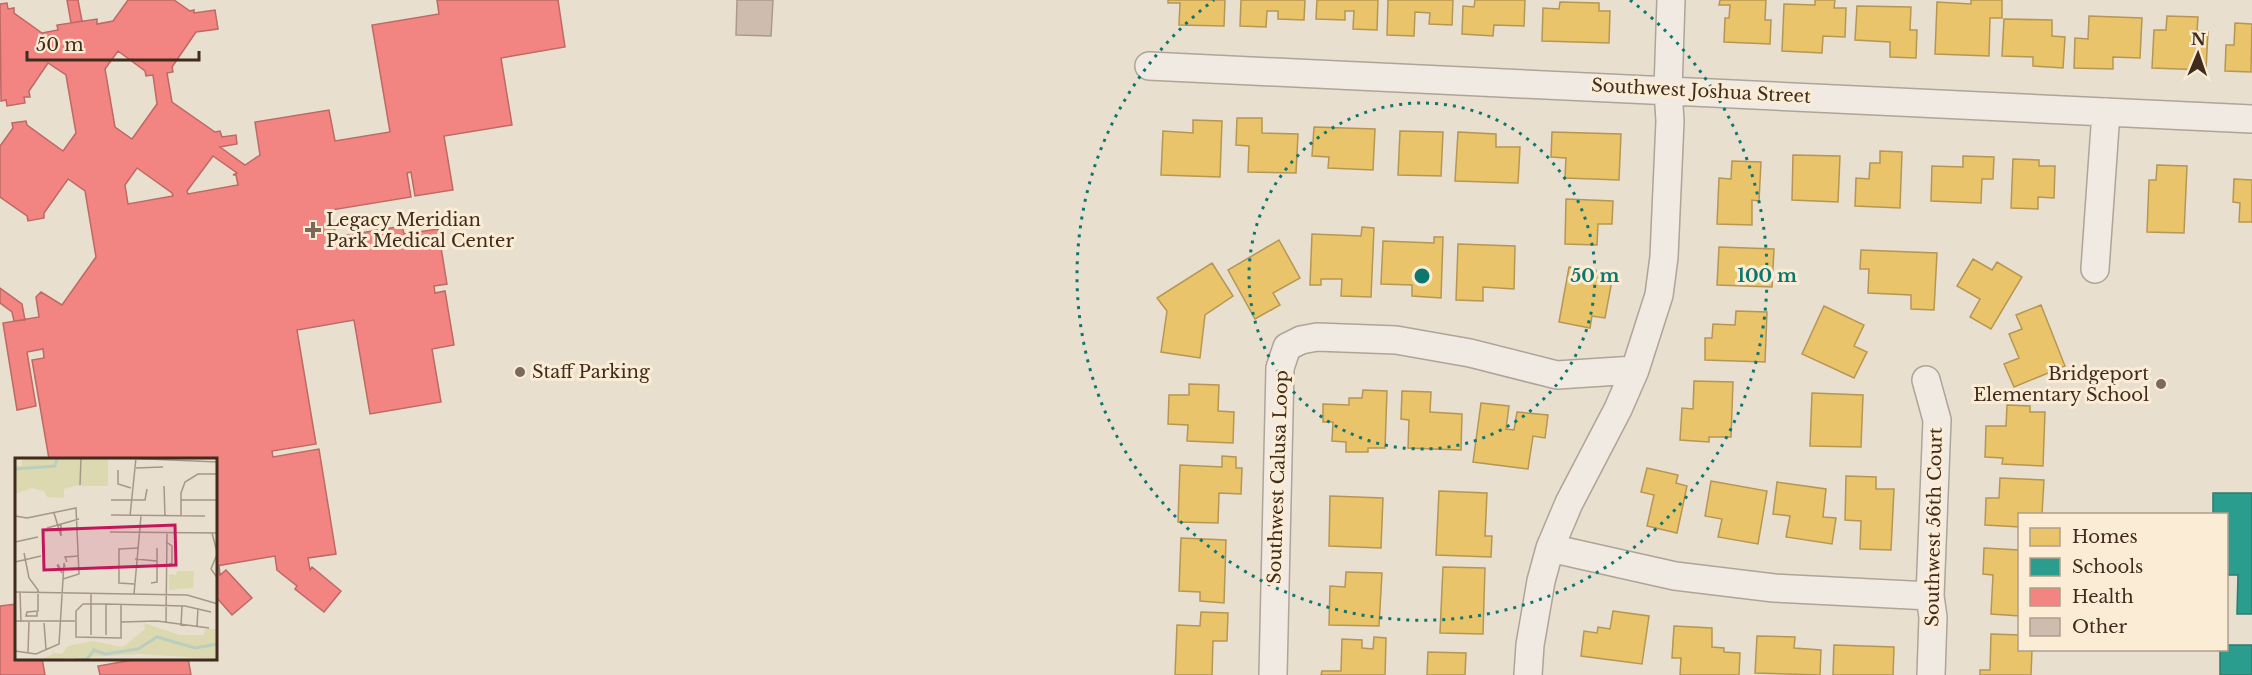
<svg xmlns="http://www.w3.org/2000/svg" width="2252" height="675" font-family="'Libre Baskerville',serif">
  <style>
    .homes { fill: #e9c46a; stroke: #b69653; stroke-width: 1.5 }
    .schools { fill: #2a9d8f; stroke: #317b6d; stroke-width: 1.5 }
    .health { fill: #f28482; stroke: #bd6964; stroke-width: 1.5; fill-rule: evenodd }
    .building { fill: #cebcaf; stroke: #aa9a8d; stroke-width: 1.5 }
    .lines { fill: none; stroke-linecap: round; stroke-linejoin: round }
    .street-casing { stroke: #aea497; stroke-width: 30 }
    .street { stroke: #f0eae2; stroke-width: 27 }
    .ring { fill: none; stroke: #0f766e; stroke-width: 3; stroke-dasharray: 3 6 }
    .poi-dot { fill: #7b6a5b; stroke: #faecd5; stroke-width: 2 }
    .labels { text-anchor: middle; stroke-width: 6; stroke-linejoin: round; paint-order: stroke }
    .street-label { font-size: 18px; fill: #402b1d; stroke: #faecd5 }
    .poi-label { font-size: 18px; fill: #402b1d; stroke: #faecd5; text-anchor: start }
    .inset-river { fill: none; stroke: #bacec0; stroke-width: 3 }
    .inset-road { fill: none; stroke: #a59788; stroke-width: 1.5 }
    .view { fill: #c2185b; fill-opacity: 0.15; stroke: #c2185b; stroke-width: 3 }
    .inset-edge { fill: none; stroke: #402b1d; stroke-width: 3 }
    .centre { fill: #0f766e; stroke: #faecd5; stroke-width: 3 }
    .ring-label { font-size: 18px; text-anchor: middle; font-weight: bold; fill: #0f766e; stroke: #faecd5; stroke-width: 6; stroke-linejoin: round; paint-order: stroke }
  </style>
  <rect width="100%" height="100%" fill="#e9dfcf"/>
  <path class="homes" d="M1168 0H1225L1224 26 1179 25 1180 3H1168Z
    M1241 0H1305L1304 20 1278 19V11H1267L1266 27 1240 26Z
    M1317 0H1378L1377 30 1353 29 1354 11H1345V20L1316 19Z
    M1388 0H1453L1452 25 1429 24 1430 13 1415 12 1414 36 1387 35Z
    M1475 0H1525L1524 26 1494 25 1493 36 1462 34 1463 6 1474 7Z
    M1720 0H1766L1765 20H1771L1770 44 1724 42 1725 18H1729L1730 5H1719Z
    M1815 0H1835L1834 8H1846L1845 37 1823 36 1822 53 1782 51 1784 4 1815 5Z
    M1971 0H2002V18H1990L1989 56 1935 54 1937 2 1971 4Z
    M1560 2 1599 3V11H1610L1609 43 1542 41 1543 8 1559 9Z
    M1857 6 1911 7 1910 30H1917L1916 58 1890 57V42L1855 40Z
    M2089 16 2142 18 2140 58 2113 57V69L2074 68 2075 38 2088 39Z
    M2167 16 2198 17 2197 31 2208 32 2206 70 2152 68 2154 30H2166Z
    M2004 19 2052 20V36L2065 37 2063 68 2033 66V57L2002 56Z
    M2235 23 2252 24 2251 72 2225 71 2226 45H2234Z
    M1237 118H1262V133L1298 134 1296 173 1248 172 1249 146 1236 145Z
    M1193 120 1222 121 1220 177 1161 175 1163 131 1193 133Z
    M1314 127 1375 129 1373 170 1328 168 1329 157 1312 156Z
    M1400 131 1443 132 1441 176 1398 175Z
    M1458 132 1496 134V147H1520L1518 183 1455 181Z
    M1552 132 1621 134 1619 180 1565 178 1566 158 1551 157Z
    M1880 151 1902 152 1900 208 1855 206 1856 178 1869 179 1870 163H1880Z
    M1793 155 1840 156 1838 202 1792 200Z
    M1963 156 1994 157 1993 179H1982L1981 203 1931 201 1932 166 1963 167Z
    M2013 159 2039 160V166H2055L2054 198 2038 197V209L2011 208Z
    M1732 161 1761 162 1759 201 1752 200V225L1717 224 1719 178 1731 179Z
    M2157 165 2187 166 2184 233 2147 232 2149 180H2156Z
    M2234 179 2252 180V222H2239L2240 203 2233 202Z
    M1566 199 1613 201 1612 224H1598L1597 245 1565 244Z
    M1362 227 1374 228 1371 297 1341 296 1342 279H1321V285H1310L1312 234 1361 236Z
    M1434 237H1443L1441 298 1412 296V285L1381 284 1383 241 1434 243Z
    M1279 240 1300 278 1273 293 1280 305 1255 319 1228 270Z
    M1458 244 1515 246 1514 289 1483 287V301L1456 300Z
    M1719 247 1774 249 1772 287 1717 285Z
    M1861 250 1937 253 1934 310 1911 309V295L1868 293 1869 269H1860Z
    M1973 259 1992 270 1997 262 2022 277 1991 329 1970 317 1980 299 1957 286Z
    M1212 263 1233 296 1205 315 1200 358 1161 352 1167 311 1157 298Z
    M1569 267 1613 275 1605 318 1592 316 1590 328 1559 322Z
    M2041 305 2065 366 2014 387 2004 364 2019 358 2009 334 2022 329 2016 315Z
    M1824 306 1864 325 1854 346 1867 352 1854 378 1802 354Z
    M1736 311 1767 312 1765 362 1705 360V338H1712L1713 324 1735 325Z
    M1694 381 1733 382 1731 437H1709V442L1680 440 1682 408 1693 409Z
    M1189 384 1219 385 1218 411 1234 412 1233 443 1187 441 1188 425 1168 424 1169 395H1189Z
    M1363 390 1387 391 1385 448H1368V452H1346V442L1332 441 1333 422H1323V404L1349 405V398H1362Z
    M1402 391 1431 392 1430 412 1462 414 1461 450 1408 448 1409 420 1401 419Z
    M1812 393 1863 395 1861 447 1810 446Z
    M1481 403 1509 406 1506 429 1514 430 1517 412 1548 415 1545 438 1533 436 1528 469 1473 462Z
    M2007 405 2030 406V412H2045L2043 466 2002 464 2003 458 1985 457 1986 426H2006Z
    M1222 456 1236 457V468H1242L1241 494 1219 493 1218 523 1178 522 1180 465 1222 467Z
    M1647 468 1678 475 1676 483 1687 486 1677 533 1647 526 1654 495 1641 492Z
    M1846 476 1876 477V489H1894L1891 550 1860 549 1861 521 1845 520Z
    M2000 478 2044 480 2042 514H2020V527L1985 525 1986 498H1999Z
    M1711 481 1767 491 1758 544 1718 537 1722 519 1705 516Z
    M1777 482 1826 489 1823 517 1836 518 1832 544 1786 537 1790 516 1773 514Z
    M1439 491 1487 493 1485 536H1492L1491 557 1436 555Z
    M1330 496 1383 498 1381 548 1329 546Z
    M1181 538 1226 540 1224 603 1200 601V592L1179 591Z
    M1984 548 2019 550 2020 616 1991 614 1993 575 1983 574Z
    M1443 567 1485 568 1483 634 1440 633Z
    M1346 572 1382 573 1379 626 1329 625 1330 586 1345 587Z
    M1613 611 1649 616 1642 664 1581 656 1584 631 1597 633 1598 627 1610 629Z
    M1201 612 1228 613 1227 641H1213L1212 675H1175L1177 625 1200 626Z
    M1674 626 1712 628V647L1724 648V652L1740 653 1739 675H1680L1681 658H1672Z
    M1991 634 2020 635V650H2032L2031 675H1980V670H1990Z
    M1757 636 1795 637 1794 648 1821 650 1820 675 1755 673Z
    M1374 637 1386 638 1385 675H1321L1322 671H1341L1342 639 1362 640V648L1373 649Z
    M1834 645 1894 647 1893 675H1833Z
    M1428 652 1466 653 1465 675H1427Z"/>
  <path class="schools" d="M2213 493H2252V614H2237L2238 575H2226V514H2213Z
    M2226 645H2252V675H2220V650H2226Z"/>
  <path class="health" d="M67 0H78L82 21 71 23Z
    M128 0H174L190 11 194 10V13L215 10 218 29 196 32 172 67 173 72 167 73 172 102 215 132 220 131 222 137 236 135 237 144 220 147 245 165 260 155 255 122 329 110 335 141 390 132 372 25 439 14 437 0H558L565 47 501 58 512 125 444 136 453 190 415 196 411 172 407 173 411 197 331 210 336 237 402 226 404 234 438 229 447 284 434 286 435 293 445 291 454 345 432 349 441 402 370 414 354 320 297 330 316 444 272 451 273 457 319 449 336 554 308 558 310 570 312 567 341 591 324 612 295 589 297 586 277 570 275 556 216 566V459H49L32 360 44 358 43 349 27 352 36 406 17 410 3 323 39 317 36 297 41 292 62 305 96 257 85 191 68 179 44 213V218L28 221 27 216 0 197V146L13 128 12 123 26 121 27 125 63 151 76 133 66 75 48 63 29 91 30 97H24L25 103 7 106 6 100 1 101 0 4 7 3 8 9 14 8V13L42 33 58 30 57 25 97 19V24L113 21ZM118 51 145 71 146 76 153 75 157 104 132 139 115 127 105 69ZM213 156 237 173 233 175H236L238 185 188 194 187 191ZM137 168 172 193 173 196 128 204 125 185Z
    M0 288 22 304 25 320 14 321 12 312 0 303Z
    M216 566H219L220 575 226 570 252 598 232 615 216 597Z
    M16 604V658H42L45 675H0V606Z
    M188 658 191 675H100L98 666 144 658Z"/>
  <path class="building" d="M737 0H773L771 36 736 35Z"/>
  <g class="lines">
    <defs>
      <path id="street" d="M1149 66 2252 119
        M2095 269 2106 112
        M1926 380 1937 420 1930 596 1933 617 1931 675
        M1550 548 1675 576 1774 588 1930 596
        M1273 675 1280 368 1287 347 1301 340 1317 337 1396 340 1470 353 1557 375 1635 370
        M1528 675 1530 645 1541 581 1550 548 1569 503 1618 409 1635 370 1659 295 1664 257 1670 121 1668 90 1671 0"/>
    </defs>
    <use href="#street" class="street-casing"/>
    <use href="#street" class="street"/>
  </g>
  <g class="ring">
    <circle cx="1422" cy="276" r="173"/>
    <path d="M1630 0A345 345 0 1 1 1214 0"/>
  </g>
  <g class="poi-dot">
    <path d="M310 221h6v6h6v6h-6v6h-6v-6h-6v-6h6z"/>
    <circle cx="520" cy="372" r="6"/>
    <circle cx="2161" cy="384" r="6"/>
  </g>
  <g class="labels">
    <g class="street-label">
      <text transform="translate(1701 91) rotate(3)" y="6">Southwest Joshua Street</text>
      <text transform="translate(1278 477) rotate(-88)" y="6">Southwest Calusa Loop</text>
      <text transform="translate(1934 527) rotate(-89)" y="6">Southwest 56th Court</text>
    </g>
    <g class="poi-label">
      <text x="326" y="226">Legacy Meridian<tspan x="326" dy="21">Park Medical Center</tspan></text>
      <text x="532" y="378">Staff Parking</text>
      <text x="2149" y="380" text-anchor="end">Bridgeport<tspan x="2149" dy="21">Elementary School</tspan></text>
    </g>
  </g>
  <g transform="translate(15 458)">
    <rect width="202" height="202" fill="#e9dfcf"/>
    <path d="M7 0 93 1V28H59L49 31V40L32 39 29 33 17 30 0 36V8H7ZM162 113H179L178 130 154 132V116L161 117ZM129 165 165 177H188L191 171H202V201L125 196 25 202 38 196 37 190 39 195 47 196 53 188 78 183 108 189 130 171Z" fill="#dcd9b0"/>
    <path class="inset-river" d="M0 11 40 8 42 0M60 202 72 201 79 192 90 196 123 191 142 179 180 190 203 186"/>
    <path class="inset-road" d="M109 0 203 4M121 10 148 9M103 12V26L116 30M65 27 66 0M149 28 150 58M96 42H130L132 31M166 42H203M39 55 46 78V65M96 57 190 58M0 58 12 60 61 50 64 116 48 121M115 58 121 0M166 58V35L170 24 183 16H203M32 70 64 61M95 74 203 75M197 75 202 94M0 84 23 79M151 84 157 88V105L152 108M203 94 196 111 203 121M9 95 14 120 23 132V153L12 154 11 158H22V154M120 101 142 103M0 104 26 98M52 104 50 99 64 98M42 107 47 115 43 106M136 125 142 124V90M119 126 104 125V91L124 90M0 134 172 137 203 146M5 134 6 164M119 136 126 58M106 146V180L61 179V153L68 146H91L170 148 196 154M0 163H60M106 164 142 163 194 170M151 164 152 74M29 165 31 191M166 168 167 148M182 168 183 150M76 177V136M91 177V146M0 193 21 196 44 186 49 105 50 109M13 194 14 164"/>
    <path class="view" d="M160 67 161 107 29 112 28 72Z"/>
    <rect width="202" height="202" class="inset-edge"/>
  </g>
  <circle cx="1422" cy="276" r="9" class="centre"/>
  <g class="ring-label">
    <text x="1595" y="282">50 m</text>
    <text x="1767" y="282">100 m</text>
  </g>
  <rect x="2018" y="513" width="210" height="138" fill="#faecd5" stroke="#b09f8b" stroke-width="1.5"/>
  <rect x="2030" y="528" width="30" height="18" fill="#e9c46a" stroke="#b09f8b" stroke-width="1.5"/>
  <text x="2072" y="543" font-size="18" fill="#402b1d">Homes</text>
  <rect x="2030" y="558" width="30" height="18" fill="#2a9d8f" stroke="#b09f8b" stroke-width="1.5"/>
  <text x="2072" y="573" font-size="18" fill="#402b1d">Schools</text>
  <rect x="2030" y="588" width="30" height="18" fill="#f28482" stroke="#b09f8b" stroke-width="1.5"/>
  <text x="2072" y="603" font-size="18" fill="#402b1d">Health</text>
  <rect x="2030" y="618" width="30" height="18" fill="#cebcaf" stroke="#b09f8b" stroke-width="1.5"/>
  <text x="2072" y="633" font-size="18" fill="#402b1d">Other</text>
  <g transform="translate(2198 54) rotate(2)" stroke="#faecd5" stroke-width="4.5" paint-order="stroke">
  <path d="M0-4.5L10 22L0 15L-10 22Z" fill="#402b1d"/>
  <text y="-9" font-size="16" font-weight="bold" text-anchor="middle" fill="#402b1d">N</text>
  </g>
  <path d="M27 51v9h172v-9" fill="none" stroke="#402b1d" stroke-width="3"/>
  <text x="36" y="51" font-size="18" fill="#402b1d" stroke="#faecd5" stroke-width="4.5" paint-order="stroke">50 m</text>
</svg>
